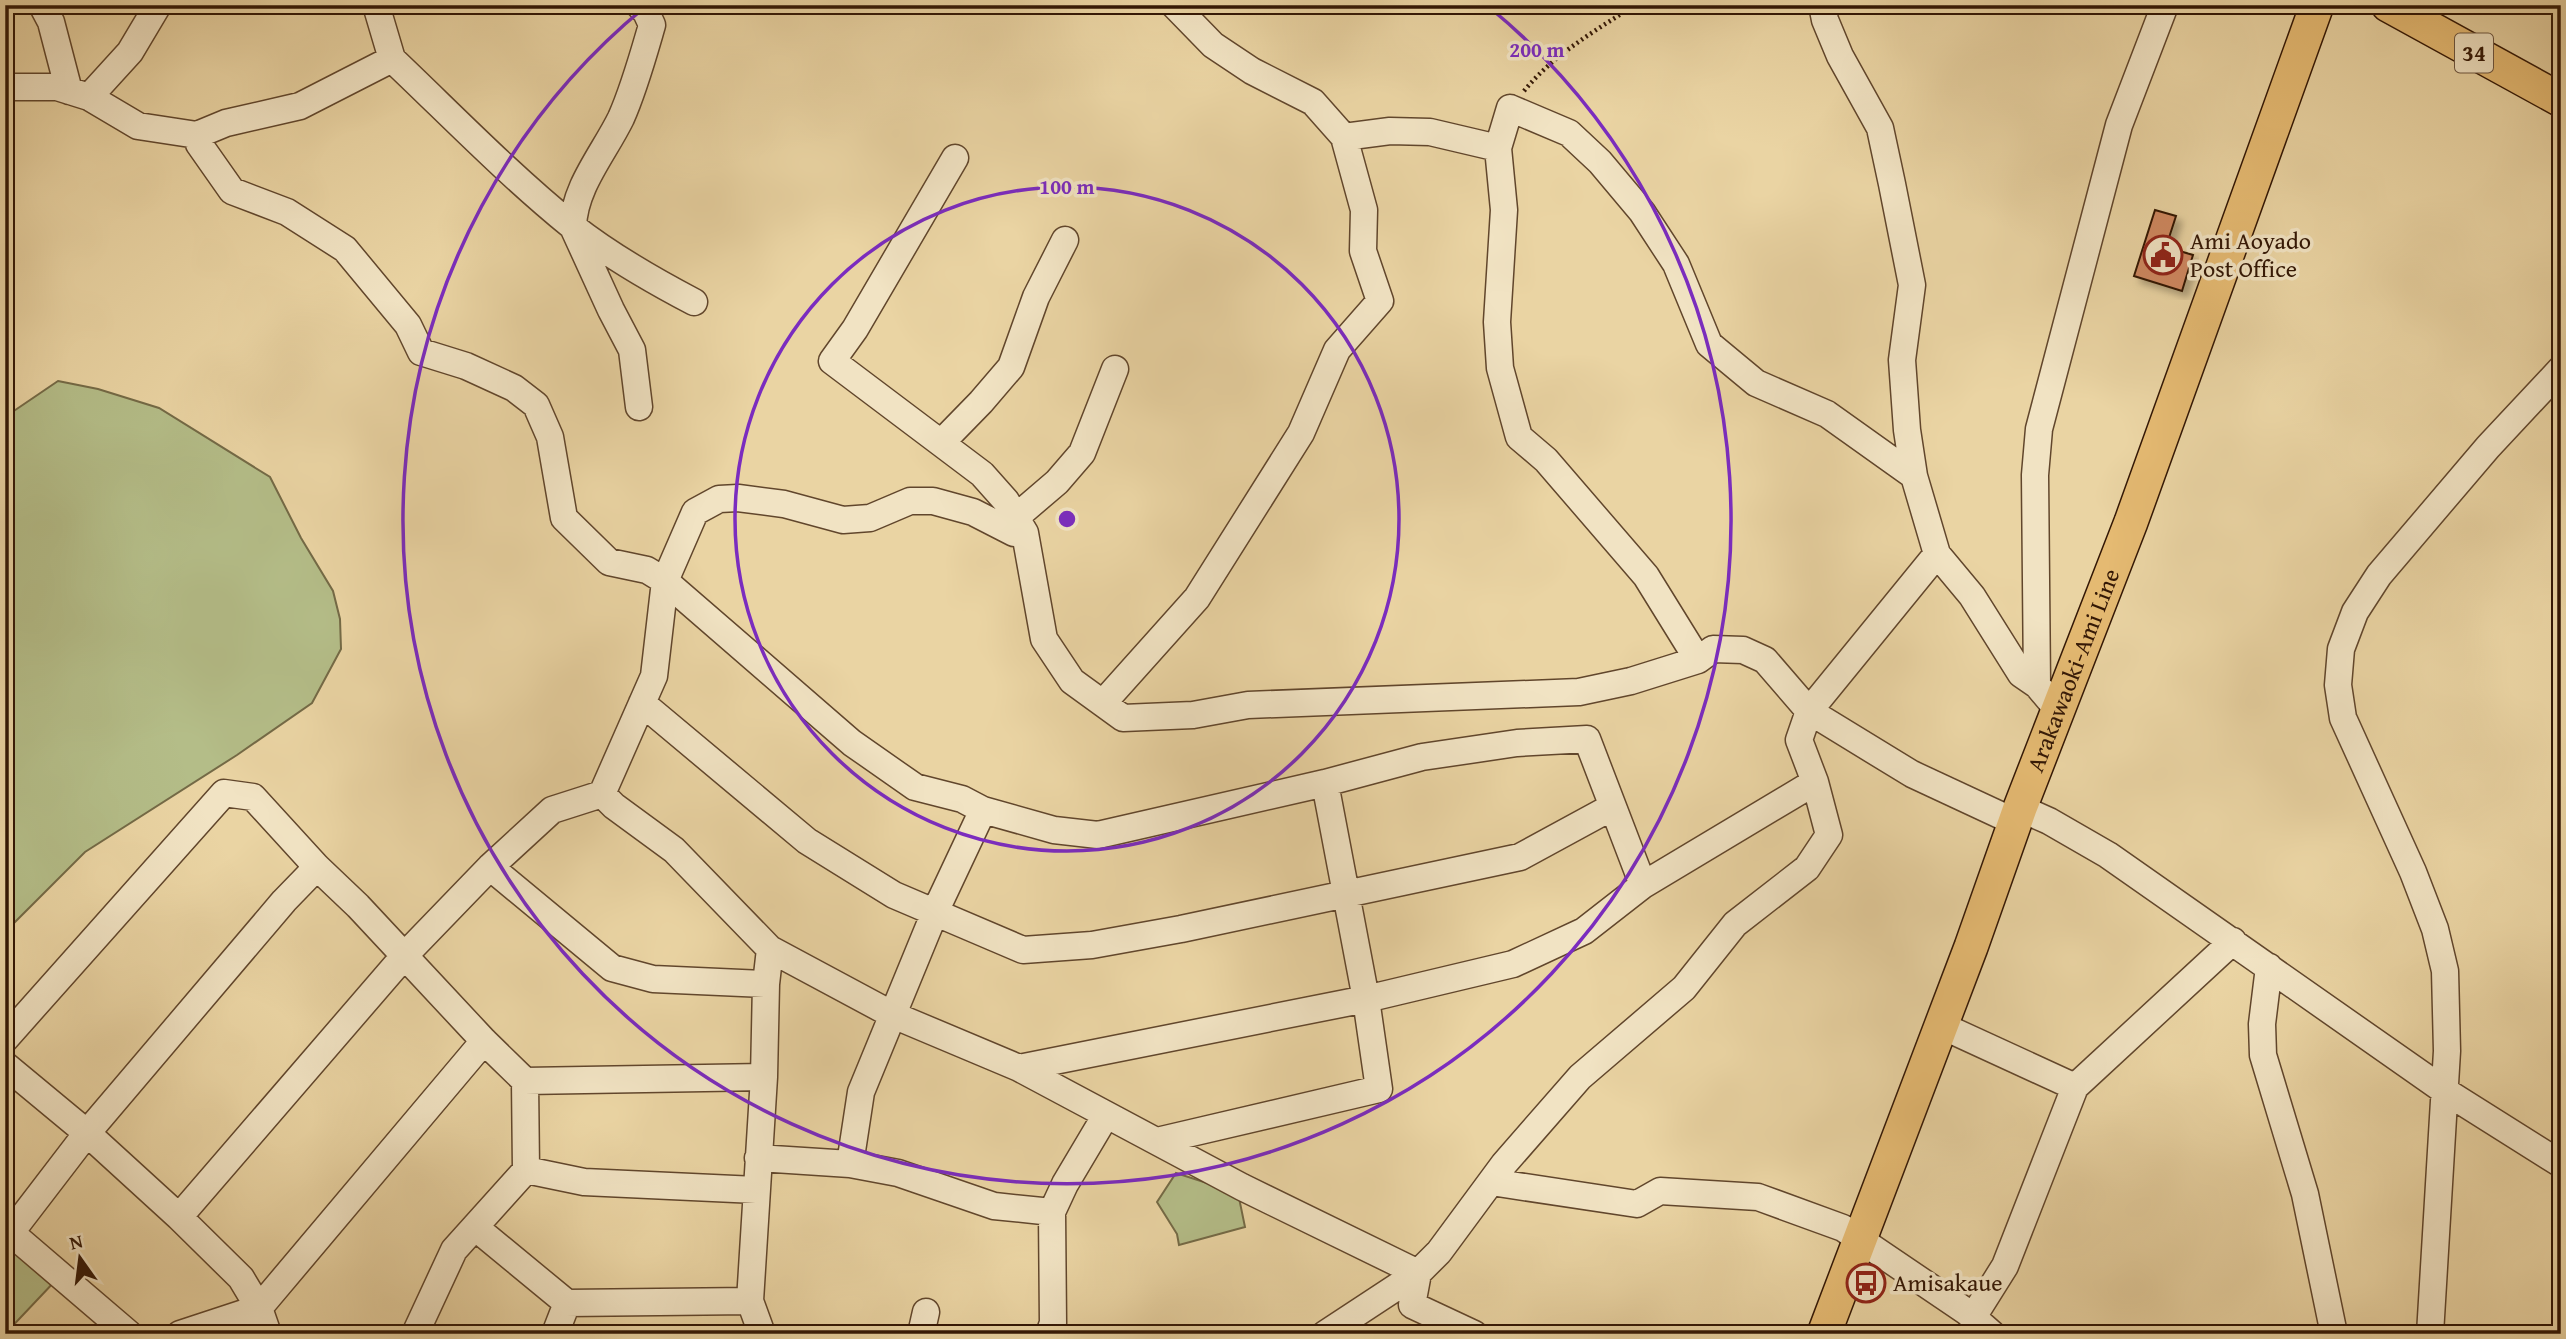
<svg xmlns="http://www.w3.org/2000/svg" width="2566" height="1339" font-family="'Gentium Book Plus',serif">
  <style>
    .green { fill: #b4bd88; stroke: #746a46; stroke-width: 2 }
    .building { fill: #cf8860; stroke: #331705; stroke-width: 2; filter: url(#shadow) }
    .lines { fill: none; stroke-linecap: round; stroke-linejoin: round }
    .minor-casing { stroke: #61462c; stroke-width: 29 }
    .major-casing { stroke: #331705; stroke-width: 36 }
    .path { stroke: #331705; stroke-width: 4.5; stroke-dasharray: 2 3.5; stroke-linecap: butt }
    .minor { stroke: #f1e3c3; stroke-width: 26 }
    .major { stroke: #e5ba72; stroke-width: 33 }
    .ring { fill: none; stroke: #7b2cbf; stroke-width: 3.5 }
    .labels { text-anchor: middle; stroke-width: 7; stroke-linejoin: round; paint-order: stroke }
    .shield { fill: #f1e3c3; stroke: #6c543e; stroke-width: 2 }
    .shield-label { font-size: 23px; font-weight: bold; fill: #331705 }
    .poi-label { font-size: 24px; fill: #331705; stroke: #f1e3c3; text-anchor: start }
    .street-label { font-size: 24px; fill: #331705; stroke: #f1e3c3 }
    .centre { fill: #7b2cbf; stroke: #f1e3c3; stroke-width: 3.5 }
    .ring-label { font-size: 21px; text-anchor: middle; font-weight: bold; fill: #7b2cbf; stroke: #f1e3c3; stroke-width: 7; stroke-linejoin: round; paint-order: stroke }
  </style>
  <defs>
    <filter id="shadow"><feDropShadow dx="6" dy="6" stdDeviation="3.5" flood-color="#0004"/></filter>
  </defs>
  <rect width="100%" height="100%" fill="#ead4a3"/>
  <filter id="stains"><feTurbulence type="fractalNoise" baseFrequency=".00286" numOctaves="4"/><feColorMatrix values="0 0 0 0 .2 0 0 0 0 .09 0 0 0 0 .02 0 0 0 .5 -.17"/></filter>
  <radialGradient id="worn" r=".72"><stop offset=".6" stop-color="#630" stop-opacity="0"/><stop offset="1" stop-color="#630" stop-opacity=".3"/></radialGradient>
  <path class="green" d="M58 381 98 389 159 408 270 477 301 538 333 591 340 619 341 649 312 703 237 755 85 852 5 932V417Z
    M1176 1173 1238 1193 1245 1227 1179 1245 1177 1234 1157 1202Z
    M12 1239 56 1280 5 1334V1249Z"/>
  <path class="building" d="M2155 210 2176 216 2166 247 2193 255 2182 291 2134 276Z"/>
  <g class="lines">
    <defs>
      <path id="minor" d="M42 5 51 22 69 91
        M1822 5 1825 20 1840 56 1880 128 1892 184 1912 285 1902 360 1907 430 1914 476 1937 554 1972 596 2021 674 2037 685 2058 710
        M392 59C451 115 509 175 572 226 610 256 652 280 694 302
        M5 87H57L89 97 138 126 197 135 226 123 300 106 392 59 376 5
        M89 97 130 52 158 5
        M197 135 199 144 232 191 287 212 345 249 408 325 421 352 466 366 514 388 536 405 550 437 564 518 609 562 647 570 665 581 852 743 915 787 962 799 983 810 1054 830 1098 835 1325 783 1422 757 1517 743 1587 739 1643 885 1584 931 1513 964 1366 999 1019 1068
        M1344 137 1390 131 1430 132 1498 148 1510 108 1569 133 1600 162 1642 212 1676 264 1709 344 1756 383 1827 414 1914 476
        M1498 148 1504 210 1497 322 1500 368 1519 437 1546 460 1646 576 1698 660
        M955 158 855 329 832 361 982 474 1006 501 1025 533 1044 639 1072 681 1123 718 1193 715 1248 705 1579 692 1631 681 1698 660 1713 649 1743 650 1765 660 1809 711 1912 774 2015 822
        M639 407 632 350 611 310 573 227C574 187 604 153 621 118 634 89 643 56 652 25L646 12 639 5
        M941 443 981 402 1011 367 1036 297 1065 240
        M1016 517 1057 482 1082 453 1115 369
        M2037 685 2035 475 2039 429 2119 125 2165 5
        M642 703 807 841 894 895 1023 950 1092 945 1181 929 1520 857 1612 807
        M1103 703 1197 598 1301 433 1337 350 1380 301 1363 251 1364 210 1344 137 1313 102 1252 71 1213 45 1174 5
        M602 794 614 806 674 850 770 949 893 1015 1019 1068 1242 1187 1418 1273
        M2020 808 2049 821 2108 855 2445 1091 2561 1164
        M490 867 612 968 653 979 766 984
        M1643 885 1815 782
        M2269 967 2262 1024 2263 1055 2305 1194 2334 1334
        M1940 1025 2075 1087
        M5 1039 224 793 253 797 317 867 358 906 484 1041 525 1081 764 1077
        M5 1065 87 1133 179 1217 241 1278 259 1308 268 1334
        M1157 1141 1379 1089 1366 999 1325 783
        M758 1158 850 1164 898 1173 994 1206 1052 1212
        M850 1164 861 1092 935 912 983 810
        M526 1170 584 1182 756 1190
        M1491 1182 1637 1204 1660 1191 1758 1197 1843 1228 1967 1312 1992 1334
        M179 1217 405 955 490 867 552 810 602 794 654 676 665 581 695 512 719 499 738 498 784 504 843 520 870 518 910 501H933L973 512 1014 533H1025
        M476 1228 567 1303 750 1301
        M11 1233 129 1334
        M5 1240 87 1133 284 901 317 867
        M1418 1273 1412 1305 1474 1334
        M1973 1317 2005 1266 2075 1087 2233 941
        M180 1334 259 1308 484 1041
        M415 1334 454 1250 526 1170 525 1081
        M555 1334 567 1303
        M762 1334 750 1301 764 1077 766 984 770 949
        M921 1334 926 1312
        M1049 1334 1053 1323 1052 1212 1065 1184 1106 1115
        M1325 1334 1418 1273 1439 1252 1504 1164 1580 1077 1684 988 1735 924 1807 868 1829 835 1815 782 1799 740 1809 711 1937 554
        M2430 1334 2447 1051 2445 971 2435 929 2413 872 2343 718 2338 685 2341 649 2355 612 2379 575 2488 447 2561 369"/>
      <g id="major">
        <path d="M2388 5 2561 100"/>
        <path id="s1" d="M1824 1334 1971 947 2020 808 2131 522 2317 5"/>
      </g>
    </defs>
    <use href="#minor" class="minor-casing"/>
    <use href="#major" class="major-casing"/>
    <path class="path" d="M1524 91C1554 54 1595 31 1635 5"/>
    <use href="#minor" class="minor"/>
    <use href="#major" class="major"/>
  </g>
  <g class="ring">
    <circle cx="1067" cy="519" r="332"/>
    <path d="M1489 7A664 664 0 1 1 645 7"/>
  </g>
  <defs>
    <symbol id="civic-ring" viewBox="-11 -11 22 22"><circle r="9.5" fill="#f1e3c3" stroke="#8f2418" stroke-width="1.5"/><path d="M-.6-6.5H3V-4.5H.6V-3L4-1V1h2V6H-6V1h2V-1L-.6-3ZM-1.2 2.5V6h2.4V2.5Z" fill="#8f2418"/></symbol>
    <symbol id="bus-ring" viewBox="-11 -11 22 22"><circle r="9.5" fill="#f1e3c3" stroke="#8f2418" stroke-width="1.5"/><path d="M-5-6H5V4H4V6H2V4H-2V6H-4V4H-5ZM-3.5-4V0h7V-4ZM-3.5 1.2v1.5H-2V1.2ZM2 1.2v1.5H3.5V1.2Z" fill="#8f2418"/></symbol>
  </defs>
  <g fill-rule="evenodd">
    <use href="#civic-ring" x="2141" y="233" width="44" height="44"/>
    <use href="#bus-ring" x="1844" y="1261" width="44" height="44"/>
  </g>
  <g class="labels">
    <rect class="shield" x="2455" y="33.5" width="38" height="39" rx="5"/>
    <g class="shield-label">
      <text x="2474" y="61">34</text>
    </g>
    <g class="poi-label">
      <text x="2190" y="249">Ami Aoyado<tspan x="2190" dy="28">Post Office</tspan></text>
      <text x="1893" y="1291">Amisakaue</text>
    </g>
    <g class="street-label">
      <text dy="8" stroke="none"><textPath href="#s1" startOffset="709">Arakawaoki-Ami Line</textPath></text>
    </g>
  </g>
  <circle cx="1067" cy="519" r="10" class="centre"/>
  <g class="ring-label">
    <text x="1537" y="57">200 m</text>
    <text x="1067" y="194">100 m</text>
  </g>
  <rect width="2566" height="1339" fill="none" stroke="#ead4a3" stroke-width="28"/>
  <rect x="7" y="7" width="2552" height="1325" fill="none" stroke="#331705" stroke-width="3.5"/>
  <rect x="14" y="14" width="2538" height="1311" fill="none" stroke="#331705" stroke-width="2"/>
  <g transform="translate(80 1258) rotate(346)" stroke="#f1e3c3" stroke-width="5" paint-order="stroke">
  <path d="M0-5L12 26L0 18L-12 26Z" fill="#331705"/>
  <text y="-10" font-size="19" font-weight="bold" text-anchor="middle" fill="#331705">N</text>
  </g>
  <rect width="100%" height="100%" filter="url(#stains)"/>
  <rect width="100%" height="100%" fill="url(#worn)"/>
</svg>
